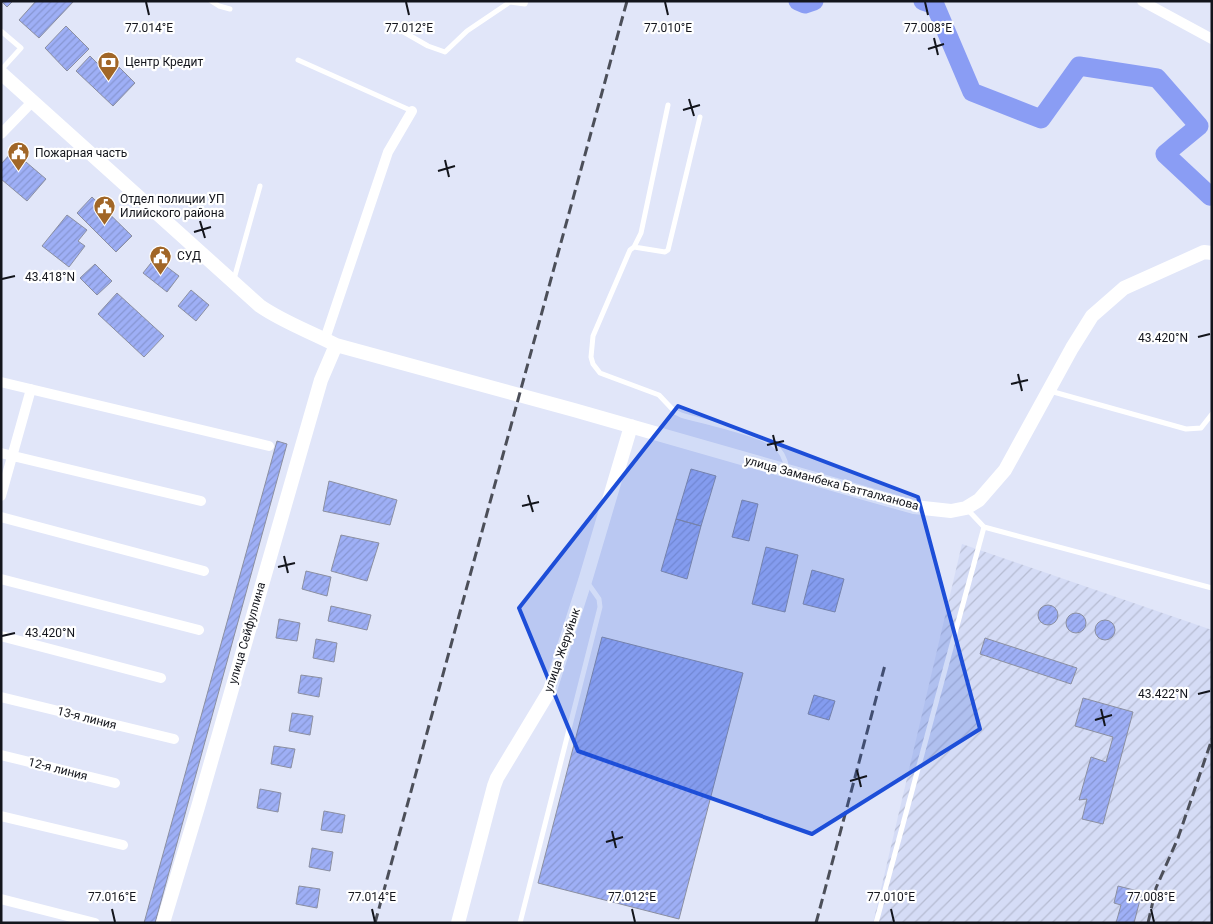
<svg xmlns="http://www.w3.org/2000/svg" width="1213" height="924" font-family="Roboto,sans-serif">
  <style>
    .industrial { fill: url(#industrial-furrows) }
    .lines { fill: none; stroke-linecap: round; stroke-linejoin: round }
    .river { stroke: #8a9df4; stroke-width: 19 }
    .building { fill: url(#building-hatch); stroke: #8b8fa1 }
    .lane { stroke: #fff; stroke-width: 5 }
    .street { stroke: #fff; stroke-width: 10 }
    .secondary { stroke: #fff; stroke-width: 14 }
    .rail { stroke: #4c4f59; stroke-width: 3; stroke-dasharray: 10 5; stroke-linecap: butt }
    .marked { fill: #1d4ed8; fill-opacity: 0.2; stroke: #1d4ed8; stroke-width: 4; stroke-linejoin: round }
    .ticks { fill: none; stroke: #13151c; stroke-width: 2 }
    .labels { text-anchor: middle; stroke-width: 4.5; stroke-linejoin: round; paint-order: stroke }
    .poi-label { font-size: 12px; fill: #13151c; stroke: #fff; text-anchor: start }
    .street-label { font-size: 12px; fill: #13151c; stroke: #fff }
    .ticks-label { font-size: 12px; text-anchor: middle; fill: #13151c; stroke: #fff; stroke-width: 4.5; stroke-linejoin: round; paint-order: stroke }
  </style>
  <defs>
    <pattern id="industrial-furrows" width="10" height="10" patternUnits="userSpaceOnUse" patternTransform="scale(1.25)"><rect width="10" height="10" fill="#d5dcf6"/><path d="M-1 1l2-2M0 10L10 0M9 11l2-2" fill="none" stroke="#b6bcd2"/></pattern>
    <pattern id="building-hatch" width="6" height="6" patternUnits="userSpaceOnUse" patternTransform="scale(1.25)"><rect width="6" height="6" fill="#9eaff6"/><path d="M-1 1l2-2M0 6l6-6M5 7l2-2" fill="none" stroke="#8796d2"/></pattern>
  </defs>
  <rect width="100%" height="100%" fill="#e1e6f9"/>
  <path class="industrial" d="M962 544 1212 630V923H873Z"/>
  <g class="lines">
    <path class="river" d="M798 1 805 4 814 1
      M923 1 935 5 972 92 1041 119 1079 66 1157 78 1199 126 1165 154 1210 196 1212 195"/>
  </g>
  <path class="building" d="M1 1H13L7 7Z
    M36 1H74L39 38 19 20Z
    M66 26 89 49 67 71 45 48Z
    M90 56 110 76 119 67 135 83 113 106 76 71Z
    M13 151 46 179 27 201 1 179V164Z
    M92 197 132 236 116 252 77 213Z
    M67 215 87 230 78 241 85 246 69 267 42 246Z
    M155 258 179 276 167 292 143 273Z
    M95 264 112 281 97 295 80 278Z
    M191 290 209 305 196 321 178 306Z
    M117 293 164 336 144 357 98 314Z
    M277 441 287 444 155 923H144Z
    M691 469 716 476 701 526 676 519Z
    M329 481 397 500 390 525 323 511Z
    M742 500 758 504 749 541 732 537Z
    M676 519 701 526 687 579 661 571Z
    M341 535 379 543 367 581 331 571Z
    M766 547 798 555 785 612 752 604Z
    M812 570 844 579 835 612 803 604Z
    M306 571 331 577 327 596 302 589Z
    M1038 615a10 10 0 1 1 20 0a10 10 0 1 1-20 0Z
    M331 606 371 615 367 630 328 621Z
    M1066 623a10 10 0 1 1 20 0a10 10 0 1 1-20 0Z
    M279 619 300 623 297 641 276 638Z
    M1095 630a10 10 0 1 1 20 0a10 10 0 1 1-20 0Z
    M602 637 743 673 679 919 538 883Z
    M985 638 1077 668 1071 684 980 654Z
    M316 639 337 643 334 662 313 658Z
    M301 675 322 678 319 697 298 693Z
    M814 695 835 701 829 720 808 714Z
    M1083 698 1133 712 1103 824 1082 819 1087 799 1079 800 1091 757 1106 762 1113 737 1075 726Z
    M292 713 313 716 310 735 289 731Z
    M274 746 295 749 291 768 271 764Z
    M260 789 281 793 278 812 257 808Z
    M324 811 345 815 342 833 321 830Z
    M312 848 333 852 330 871 309 867Z
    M299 886 320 889 317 908 296 904Z
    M1118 886 1142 892 1134 923H1116L1121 905 1114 903Z"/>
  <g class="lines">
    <path class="lane" d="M211 1 219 6 230 9
      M393 26 428 46 445 52 467 31 510 2 525 4 526 1
      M1 31 21 48 1 70
      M298 60 412 111
      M668 105 641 233 634 247 630 250 593 336 591 357 593 364 600 373 659 395 675 412 681 415C701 421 761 434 774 445 782 451 785 459 787 468
      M634 247 665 252 668 250 700 117
      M234 279 260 186
      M1050 391 1186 429 1201 428 1212 414
      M967 509 984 527 1212 588
      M520 923 600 607 599 599 587 582
      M876 923 984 527"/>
    <path class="street" d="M1142 1 1212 39
      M1 134 32 102
      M325 339 388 152 412 111
      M1 382 269 446
      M1 453 201 501
      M1 496 31 389
      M1 517 204 571
      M1 579 199 630
      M1 636 161 678
      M1 697 174 739
      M1 755 115 783
      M1 816 123 845
      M1 899 95 923"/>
    <path class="secondary" d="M1 73 260 306C285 323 309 331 336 345L574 410 871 495 914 507 951 511 966 508 979 500 1005 470 1072 348 1092 316 1124 288 1204 252 1212 253
      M163 923 198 807 321 380 336 345
      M458 923 494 786 497 778 550 690 585 581 631 426"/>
    <path class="rail" d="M375 923 627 1
      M816 923 885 665
      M1148 923 1156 888 1178 838 1212 739"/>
  </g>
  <path class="marked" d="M678 406 918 497 980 729 812 834 578 751 519 608Z"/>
  <path class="ticks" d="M146 2 149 15M406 2 409 15M665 2 668 15M925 2 928 15M934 38 938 55M928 49 944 44M689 99 694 116M683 110 700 105M445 160 449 177M438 171 455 166M200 221 205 238M194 232 211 227M2 279 15 276M1198 337 1210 334M1018 374 1022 391M1011 384 1028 380M773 435 777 451M767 445 784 441M528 495 533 512M522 506 539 502M284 556 288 573M278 567 295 563M2 636 15 633M1198 694 1210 691M1101 709 1105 726M1095 720 1112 715M857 770 861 787M850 781 867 776M612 831 616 848M606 842 623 837M112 909 115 922M372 909 375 922M632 909 635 922M891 909 894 922M1151 909 1154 922"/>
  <defs>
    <symbol id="bank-pin" viewBox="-11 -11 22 30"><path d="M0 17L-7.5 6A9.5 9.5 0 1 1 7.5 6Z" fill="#a16627" stroke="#fff"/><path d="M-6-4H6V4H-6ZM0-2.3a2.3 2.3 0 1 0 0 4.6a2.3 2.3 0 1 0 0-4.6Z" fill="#fff"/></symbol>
    <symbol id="civic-pin" viewBox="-11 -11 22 30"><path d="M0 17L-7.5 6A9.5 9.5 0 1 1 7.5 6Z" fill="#a16627" stroke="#fff"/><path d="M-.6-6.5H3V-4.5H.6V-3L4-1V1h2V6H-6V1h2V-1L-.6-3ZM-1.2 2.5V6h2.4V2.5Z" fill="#fff"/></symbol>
  </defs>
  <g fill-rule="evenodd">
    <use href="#bank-pin" x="96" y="50" width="25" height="34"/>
    <use href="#civic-pin" x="6" y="140" width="25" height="34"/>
    <use href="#civic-pin" x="92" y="194" width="25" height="34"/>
    <use href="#civic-pin" x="148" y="244" width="25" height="34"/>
  </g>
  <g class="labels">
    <g class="poi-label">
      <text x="125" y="66">Центр Кредит</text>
      <text x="35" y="157">Пожарная часть</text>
      <text x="120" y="203">Отдел полиции УП<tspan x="120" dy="14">Илийского района</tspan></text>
      <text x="177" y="260">СУД</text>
    </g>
    <g class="street-label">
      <text transform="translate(832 483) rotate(15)" y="4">улица Заманбека Батталханова</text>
      <text transform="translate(247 633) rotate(-74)" y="4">улица Сейфуллина</text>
      <text transform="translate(562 650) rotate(-71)" y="4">улица Жеруйык</text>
      <text transform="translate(87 718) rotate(14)" y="4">13-я линия</text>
      <text transform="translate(58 769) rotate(14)" y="4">12-я линия</text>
    </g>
  </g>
  <g class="ticks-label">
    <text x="149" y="32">77.014°E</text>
    <text x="409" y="32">77.012°E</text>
    <text x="668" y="32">77.010°E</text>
    <text x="928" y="32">77.008°E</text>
    <text x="50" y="281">43.418°N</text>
    <text x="1163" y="342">43.420°N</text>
    <text x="50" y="637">43.420°N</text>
    <text x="1163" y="698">43.422°N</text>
    <text x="112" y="901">77.016°E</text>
    <text x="372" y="901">77.014°E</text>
    <text x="632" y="901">77.012°E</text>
    <text x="891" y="901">77.010°E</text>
    <text x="1151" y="901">77.008°E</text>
  </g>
  <rect width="1213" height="924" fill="none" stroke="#13151c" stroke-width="5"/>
</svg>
